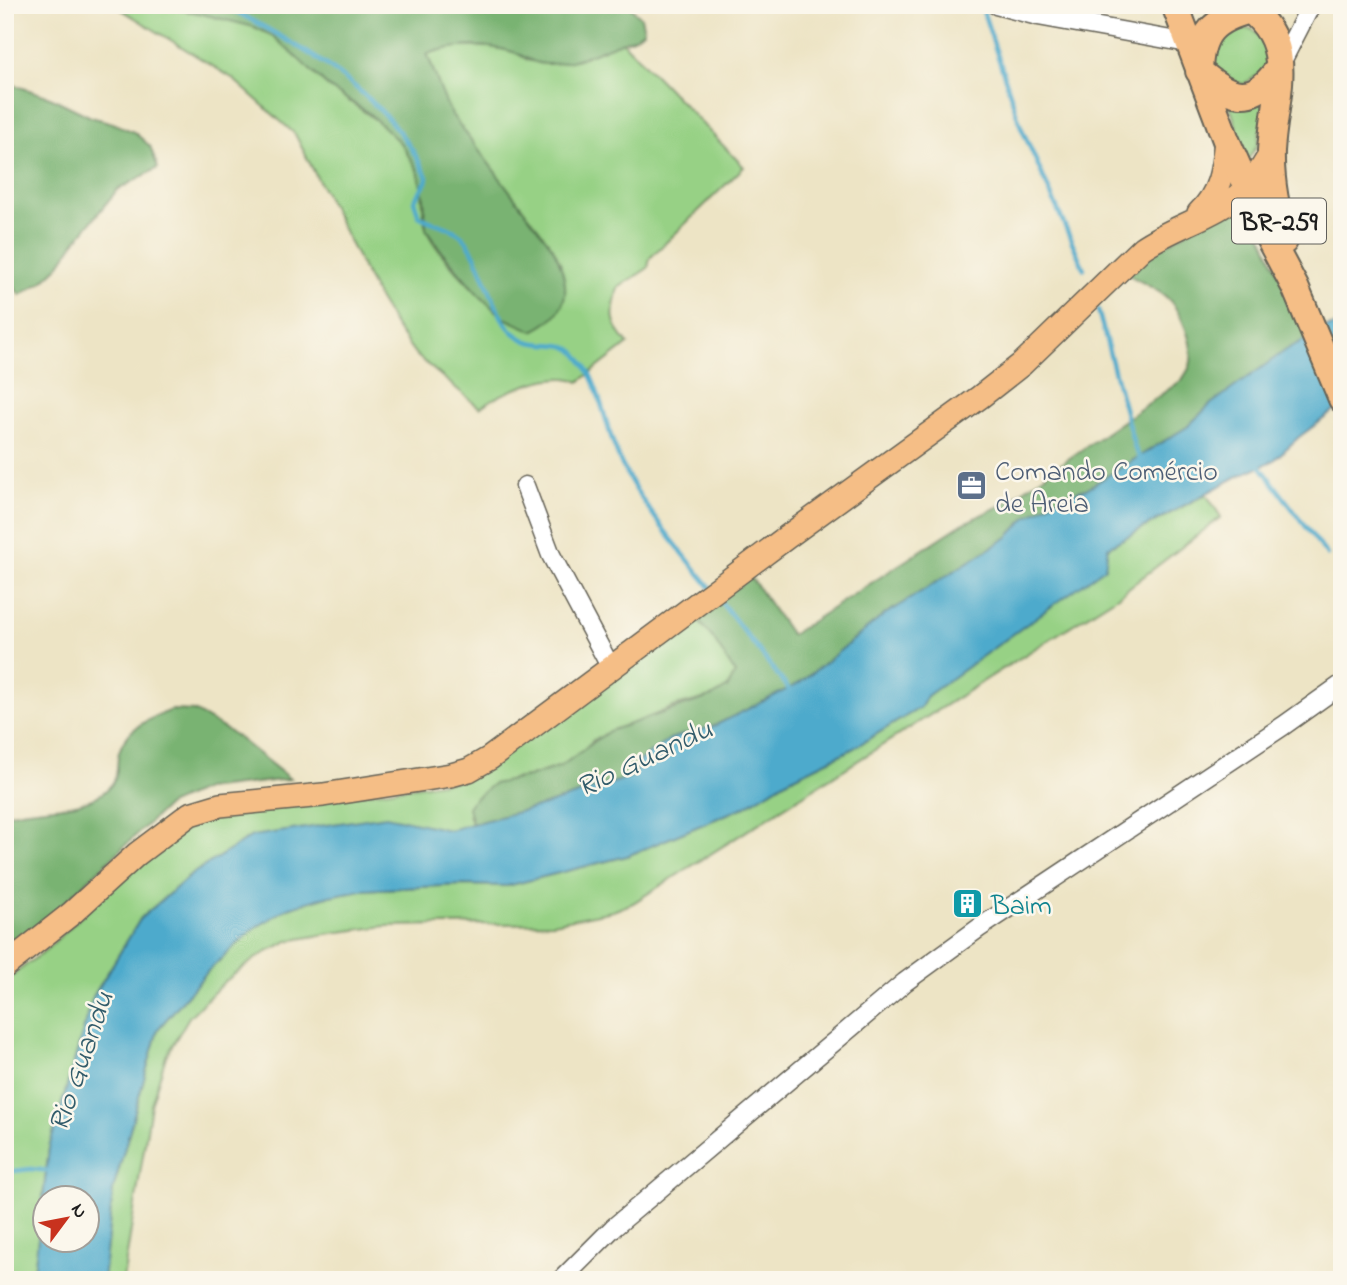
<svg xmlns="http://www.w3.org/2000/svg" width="1347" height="1285" font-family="'Indie Flower',sans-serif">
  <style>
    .green { fill: #97d185; stroke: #5a7650; stroke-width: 2 }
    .forest { fill: #79b372; stroke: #4a6847; stroke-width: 2 }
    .water { fill: #4eaacc; stroke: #356374; stroke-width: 2; fill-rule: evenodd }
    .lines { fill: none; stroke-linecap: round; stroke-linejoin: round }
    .stream { stroke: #4eaacc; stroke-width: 4.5 }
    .minor-casing { stroke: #656257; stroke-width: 21 }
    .major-casing { stroke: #656257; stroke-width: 26 }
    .highway-casing { stroke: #656257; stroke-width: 30 }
    .minor { stroke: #fff; stroke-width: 18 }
    .major { stroke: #f5be86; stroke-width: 23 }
    .highway { stroke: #f5be86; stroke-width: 26 }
    .labels { text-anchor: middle; stroke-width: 5; stroke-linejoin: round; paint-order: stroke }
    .shield { fill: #fbf7ec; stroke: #5f5e5a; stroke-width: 2 }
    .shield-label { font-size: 26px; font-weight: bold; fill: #1c1c1c }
    .service-label { font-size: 28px; fill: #4e5e75; stroke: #fbf7ec; text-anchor: start }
    .culture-label { font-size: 28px; fill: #0d838f; stroke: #fbf7ec; text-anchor: start }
    .water-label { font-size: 30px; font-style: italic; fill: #325c6b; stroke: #fbf7ec }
  </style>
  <rect width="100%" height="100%" fill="#fbf7ec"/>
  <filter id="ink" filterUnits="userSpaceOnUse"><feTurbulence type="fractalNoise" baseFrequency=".0143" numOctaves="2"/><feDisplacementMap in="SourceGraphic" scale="14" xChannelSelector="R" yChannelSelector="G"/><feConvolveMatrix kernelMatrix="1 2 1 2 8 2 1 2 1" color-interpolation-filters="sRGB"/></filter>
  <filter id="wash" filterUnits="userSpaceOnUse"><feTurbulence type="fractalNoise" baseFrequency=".00686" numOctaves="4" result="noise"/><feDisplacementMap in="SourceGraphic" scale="28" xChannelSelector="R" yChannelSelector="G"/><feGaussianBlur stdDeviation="1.57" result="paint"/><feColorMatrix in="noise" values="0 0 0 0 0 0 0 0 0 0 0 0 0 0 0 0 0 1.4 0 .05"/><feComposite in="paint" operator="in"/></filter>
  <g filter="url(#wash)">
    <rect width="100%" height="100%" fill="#ede4c5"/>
    <path class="green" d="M114 5C153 5 243 15 275 37 297 52 312 76 334 91 367 114 400 131 417 170 426 189 420 211 426 228 432 250 484 300 502 317L561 264 553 248 452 115C440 96 436 75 427 54L451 47H491L515 52 529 61 576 60 622 41 744 167 650 258 648 268 618 288C611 314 610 323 628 344L579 382C559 369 496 393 480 408L416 355 397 329 377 296 295 134 232 78Z
      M1234 27 1252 29 1266 42V70L1242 85 1217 72 1213 64 1212 54 1218 37Z
      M1266 98 1257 146 1247 161 1230 106H1248Z
      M1206 494 1221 517 1118 596 633 903 613 911 553 923 386 926 332 933 288 941 259 956 223 983 189 1017 166 1056 151 1105 123 1280H103L113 1190 158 1029 208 971 252 930 288 908 324 897 361 890 462 885 507 886 627 856 744 807 786 781 852 749 921 707 927 696 1108 547Z
      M695 617 713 638 735 673 728 687 714 696 676 706 593 740 575 758 561 766 528 777 512 779 468 815 472 824 449 830 421 825 252 836 192 874 141 918 93 997 49 1148 33 1280H5V981L47 949 171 830 189 818 461 780Z"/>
    <path class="forest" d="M126 5H628L641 17 644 30C634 40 624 40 611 46 591 54 571 64 548 64 535 65 525 56 513 52 485 43 454 45 427 54 436 75 441 96 452 115L553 248C571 284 573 312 533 331L502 317 478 294 443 253 426 229 424 199 418 171 401 144 370 114 330 88 273 36 254 27 190 11Z
      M5 82 50 97 91 117 113 123 134 132 150 146 158 168 117 190 74 243 58 267 42 282 20 295 5 276Z
      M1244 196 1308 338 1211 404 1187 427 1086 489 1062 496 1026 518 1008 537 884 615 800 683 714 726 670 739 634 776 545 805 472 824 468 807 474 799 493 784 528 777 561 766 609 731 713 696 728 687 735 673 713 638 695 617 750 576 791 635 962 524 1002 505 1182 380C1184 376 1188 371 1190 366 1196 346 1180 308 1165 296 1153 287 1139 281 1127 274L1138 262Z
      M172 710 194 711 235 735 290 779 205 789 168 805 33 932 5 954V815C37 803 78 813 105 791 121 778 115 769 119 752 126 727 151 718 172 710Z"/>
    <path class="water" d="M1342 324V405L1299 437 1273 461 1238 476 1108 547 1105 568 927 696 921 707 852 749 786 781 744 807 627 856 507 886 462 885 361 890 324 897 288 908 252 930 208 971 158 1029 113 1190 103 1280H33L49 1148 93 997 141 918 192 874 252 836 386 816 449 830 545 805 634 776 639 761 670 739 714 726 800 683 884 615 1008 537 1026 518 1062 496 1086 489 1187 427 1211 404 1286 350 1327 327ZM46 1198H88V1240H46Z"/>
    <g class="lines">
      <path class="stream" d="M223 5C301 45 389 94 427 177L426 182 414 201 419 216C432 224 450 225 462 236 477 249 491 301 504 321 529 359 559 333 577 354 602 383 605 433 623 467 643 507 682 552 710 587
        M983 11 1021 127 1084 269
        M1098 310 1135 449 1141 460
        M1258 463 1327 555
        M717 597 791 692
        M5 1172 31 1169 50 1171"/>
    </g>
  </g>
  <g filter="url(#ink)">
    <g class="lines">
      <defs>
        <path id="minor" d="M996 5 1038 16 1188 43
          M1278 69 1311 5
          M525 486 551 555 611 668
          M561 1280 613 1228 905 982 979 928 1283 726 1342 684"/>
        <path id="major" d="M1199 213C1221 192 1223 169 1226 140
          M5 966 72 913 137 854 190 814 220 805 323 795 451 775 469 770 490 758 787 537 980 397 1022 364 1142 248C1174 226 1217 216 1246 189 1256 180 1263 165 1271 154"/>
        <path id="highway" d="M1175 5 1226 140 1270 240 1295 287 1342 399
          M1243 5C1300 42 1274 95 1271 151 1270 182 1277 212 1284 241
          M1250 10C1213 20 1200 33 1199 71 1229 97 1252 107 1278 69"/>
      </defs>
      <use href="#minor" class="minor-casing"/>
      <use href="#major" class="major-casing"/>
      <use href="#highway" class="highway-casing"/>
      <use href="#minor" class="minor"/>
      <use href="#major" class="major"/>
      <use href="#highway" class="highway"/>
    </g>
  </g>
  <defs>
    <symbol id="office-square" viewBox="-11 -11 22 22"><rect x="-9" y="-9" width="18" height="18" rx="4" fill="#5c6f8a" stroke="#fbf7ec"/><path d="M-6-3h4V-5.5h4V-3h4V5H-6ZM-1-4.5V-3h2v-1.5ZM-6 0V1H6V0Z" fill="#fff"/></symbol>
    <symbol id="building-square" viewBox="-11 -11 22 22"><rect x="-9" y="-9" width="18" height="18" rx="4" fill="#0f9aa8" stroke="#fbf7ec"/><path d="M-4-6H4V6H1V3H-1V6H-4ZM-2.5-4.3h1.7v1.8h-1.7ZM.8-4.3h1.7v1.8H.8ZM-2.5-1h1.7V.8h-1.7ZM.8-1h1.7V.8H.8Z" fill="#fff"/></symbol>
  </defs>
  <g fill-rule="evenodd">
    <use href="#office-square" x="954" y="468" width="35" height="35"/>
    <use href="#building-square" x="950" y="886" width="35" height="35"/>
  </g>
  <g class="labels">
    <rect class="shield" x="1232" y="198.5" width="94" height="45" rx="5"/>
    <g class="shield-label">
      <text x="1279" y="230">BR-259</text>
    </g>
    <g class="service-label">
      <text x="995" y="480">Comando Comércio<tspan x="995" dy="32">de Areia</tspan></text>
    </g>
    <g class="culture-label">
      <text x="991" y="914">Baim</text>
    </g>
    <g class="water-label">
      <text transform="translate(644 757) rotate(-25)" y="10">Rio Guandu</text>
      <text transform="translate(80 1061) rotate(-71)" y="10">Rio Guandu</text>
    </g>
  </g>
  <rect width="1347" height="1285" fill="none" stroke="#fbf7ec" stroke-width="28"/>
  <g transform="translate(66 1219) rotate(58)"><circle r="33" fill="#fbf7ec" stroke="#a29f99" stroke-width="2"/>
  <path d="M0-5L12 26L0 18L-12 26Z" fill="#c8321e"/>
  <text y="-10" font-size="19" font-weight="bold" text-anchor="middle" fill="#1c1c1c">N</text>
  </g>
</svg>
